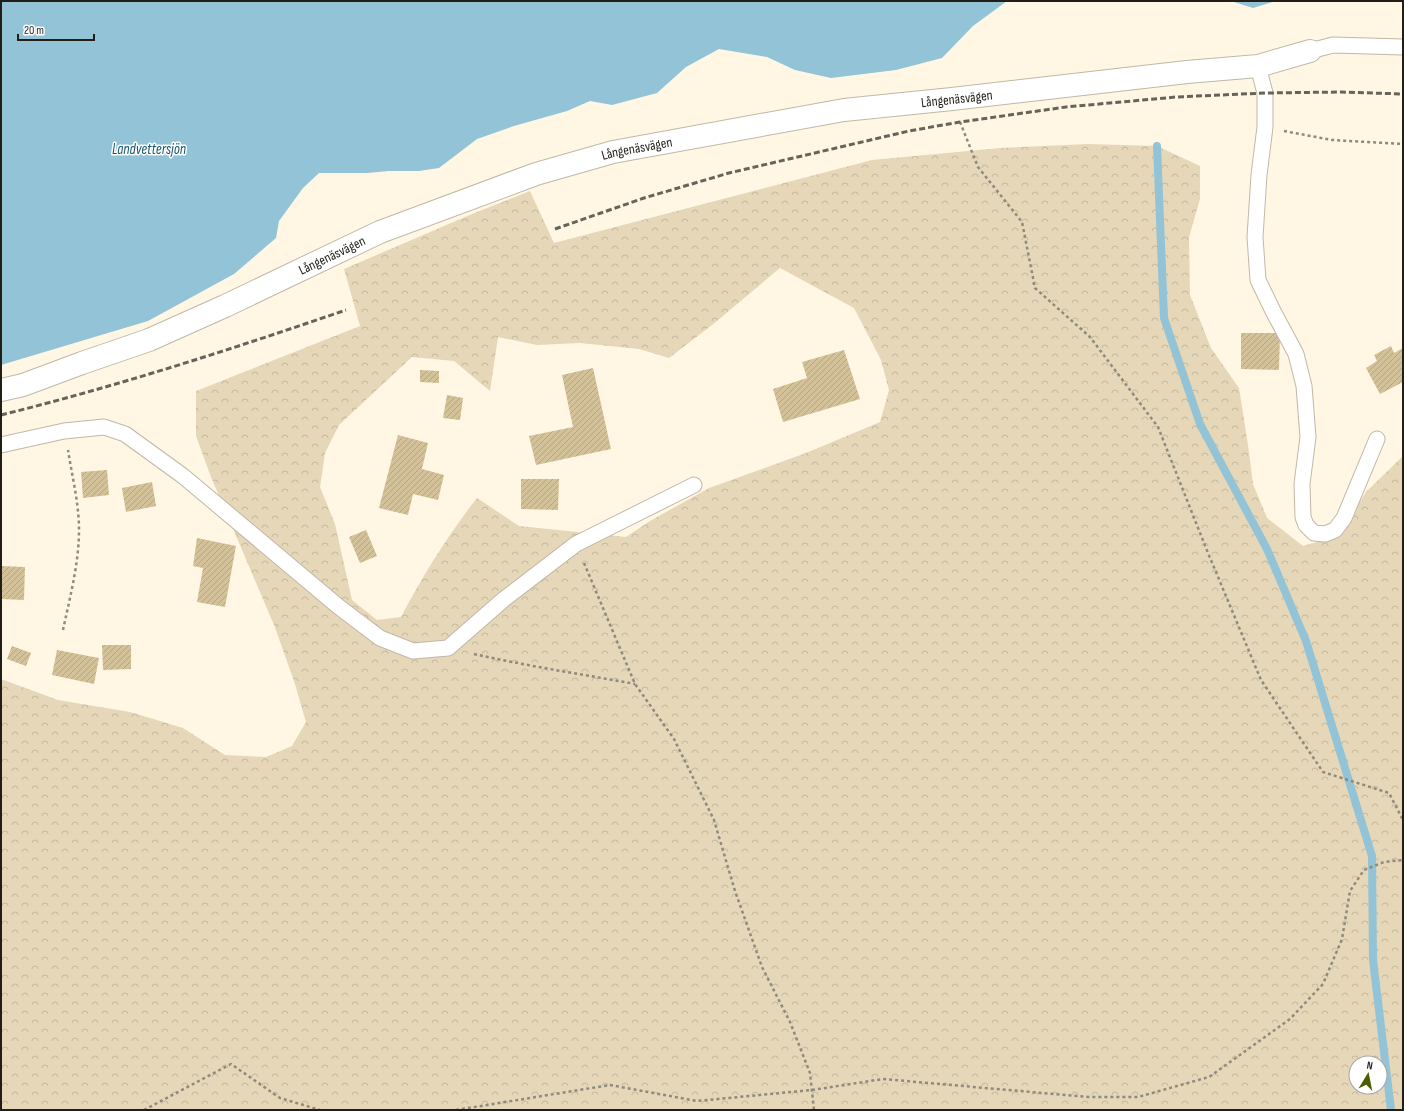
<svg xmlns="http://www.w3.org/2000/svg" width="1404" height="1111" font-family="'Sofia Sans Condensed',sans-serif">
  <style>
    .forest { fill: url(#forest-crowns); fill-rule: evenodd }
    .water { fill: #93c3d6 }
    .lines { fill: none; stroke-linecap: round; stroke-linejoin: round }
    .stream { stroke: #93c3d6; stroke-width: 8 }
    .building { fill: url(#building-hatch) }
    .lane-casing { stroke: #c0b8a7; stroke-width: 17 }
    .street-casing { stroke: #c0b8a7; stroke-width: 24 }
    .path { stroke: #8f8a7e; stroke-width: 2.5; stroke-dasharray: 3 3; stroke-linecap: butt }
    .lane { stroke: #fff; stroke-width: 15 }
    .street { stroke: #fff; stroke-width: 22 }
    .rail { stroke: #686359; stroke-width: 3; stroke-dasharray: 6 3; stroke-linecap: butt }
    .labels { text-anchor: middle; stroke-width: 3; stroke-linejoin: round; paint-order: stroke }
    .street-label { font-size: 14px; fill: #211e18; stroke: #fff }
    .water-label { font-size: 15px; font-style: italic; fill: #17566b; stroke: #fff }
  </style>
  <defs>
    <pattern id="forest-crowns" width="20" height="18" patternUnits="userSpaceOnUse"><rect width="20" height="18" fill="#e5d7b7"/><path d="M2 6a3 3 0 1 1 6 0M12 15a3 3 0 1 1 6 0" fill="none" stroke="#c4b89d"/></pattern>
    <pattern id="building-hatch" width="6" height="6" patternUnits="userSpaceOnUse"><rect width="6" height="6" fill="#d3c199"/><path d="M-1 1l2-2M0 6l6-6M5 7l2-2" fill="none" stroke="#b5a583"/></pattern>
  </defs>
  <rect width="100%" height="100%" fill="#fff7e4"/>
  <path class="forest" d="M1088 144 1157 146 1200 166V199L1189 237 1190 295 1211 348 1239 388 1248 445 1253 484 1267 518 1303 546 1338 536 1366 492 1403 456V1110H1V679L58 700 130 712 183 728 225 755 266 757 292 746 306 722 294 681 274 625 211 477 196 436V391L360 326 344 269 472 214 530 191 554 243 872 160 1000 148ZM780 268 854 308 881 360 889 390 880 422 806 453 709 488 650 521 626 537 519 526 477 498C448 535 423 575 401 617L377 620 352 600 335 524 320 487 325 453 339 425 412 357 454 361 490 391 498 337 537 345 580 343 639 349 669 358 712 325ZM1356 1063H1380V1087H1356Z"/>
  <path class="water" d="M1 1H1007L973 26 942 58 896 70 831 78 795 70 767 57 719 49 686 67 657 93 612 105 590 101 567 111 514 126 477 139 439 168 419 171H389L367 173H319L303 188 279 221 276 238 234 274 148 321 1 365Z
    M1231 1H1276L1253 8Z"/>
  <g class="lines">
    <path class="stream" d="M1157 146 1164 318 1200 424 1267 549 1306 641 1372 856 1373 960 1391 1110"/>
  </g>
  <path class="building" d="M1241 333H1280L1279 370 1241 369Z
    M1391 346 1394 353 1403 348V382L1380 394 1366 368 1377 361 1374 355Z
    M844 350 860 399 783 422 773 389 807 378 802 362Z
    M593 368 611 449 536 465 529 436 573 427 562 375Z
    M420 370 439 371V383L420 382Z
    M447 395 463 398 460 420 443 418Z
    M398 435 428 443 422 469 444 475 438 500 413 494 408 515 379 508Z
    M107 470 109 495 83 498 81 472Z
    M521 479H559L558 510 521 509Z
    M152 482 156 506 126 512 122 488Z
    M366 530 377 556 360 563 349 537Z
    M197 538 236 546 225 607 197 602 203 568 193 566Z
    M1 566 25 567 24 600 1 599Z
    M102 645H131V669L103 670Z
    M12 646 31 653 26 666 7 659Z
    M57 650 99 658 94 684 52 675Z"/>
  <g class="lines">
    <defs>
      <path id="lane" d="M1310 51 1333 45 1403 47
        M1258 66 1265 93V127L1259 175 1255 237 1258 280 1273 311 1296 354 1304 386 1308 437 1302 484 1303 517 1306 525 1314 533 1325 534 1335 530 1344 518 1377 439
        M1 445 64 431 104 427 125 434 183 476 339 607 380 638 413 651 448 648 503 600 576 544 694 485"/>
      <g id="street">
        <path id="s1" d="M1 390 23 385 82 363 149 340 225 306 380 232 536 174 613 152 844 110 952 99 1187 72 1258 66 1310 51"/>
      </g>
    </defs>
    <use href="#lane" class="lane-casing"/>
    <use href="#street" class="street-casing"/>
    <path class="path" d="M960 122 978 167 1022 222 1035 288 1090 337 1158 427 1208 553 1261 680 1323 772 1389 793 1403 820
      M1284 131 1332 140 1403 144
      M584 563 635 684 674 739 714 820 735 891 762 967 790 1022 810 1073 814 1110
      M63 630C70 597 79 563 79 530 79 503 72 476 68 450
      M474 654C527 666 581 674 635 684
      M144 1110 231 1064 280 1098 320 1110
      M456 1110 610 1085 697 1101 812 1090 883 1079 1088 1097H1138L1209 1077 1290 1019 1323 984 1342 939 1350 891 1364 870 1384 862 1403 860"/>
    <use href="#lane" class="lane"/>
    <use href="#street" class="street"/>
    <path class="rail" d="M555 229 644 198 729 173 909 131 960 122 1066 107 1176 97 1265 93 1341 92 1403 94
      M1 415C118 386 232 349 346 310"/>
  </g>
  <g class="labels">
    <g class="street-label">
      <text dy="5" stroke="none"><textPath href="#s1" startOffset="1006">Långenäsvägen</textPath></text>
      <text dy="5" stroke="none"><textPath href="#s1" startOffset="682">Långenäsvägen</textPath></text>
      <text dy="5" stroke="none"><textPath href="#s1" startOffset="358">Långenäsvägen</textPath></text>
    </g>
    <g class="water-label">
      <text x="149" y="154">Landvettersjön</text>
    </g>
  </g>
  <rect width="1404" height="1111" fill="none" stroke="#211e18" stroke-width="4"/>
  <g transform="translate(1368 1075) rotate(10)"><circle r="19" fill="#ffffff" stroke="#a6a5a3"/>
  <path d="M0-3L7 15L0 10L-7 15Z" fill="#4c5e02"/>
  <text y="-6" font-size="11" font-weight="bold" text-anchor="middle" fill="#211e18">N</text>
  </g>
  <path d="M18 34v6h76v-6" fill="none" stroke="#211e18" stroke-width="2"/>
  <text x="24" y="34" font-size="12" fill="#211e18" stroke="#ffffff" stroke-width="3" paint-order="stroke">20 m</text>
</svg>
